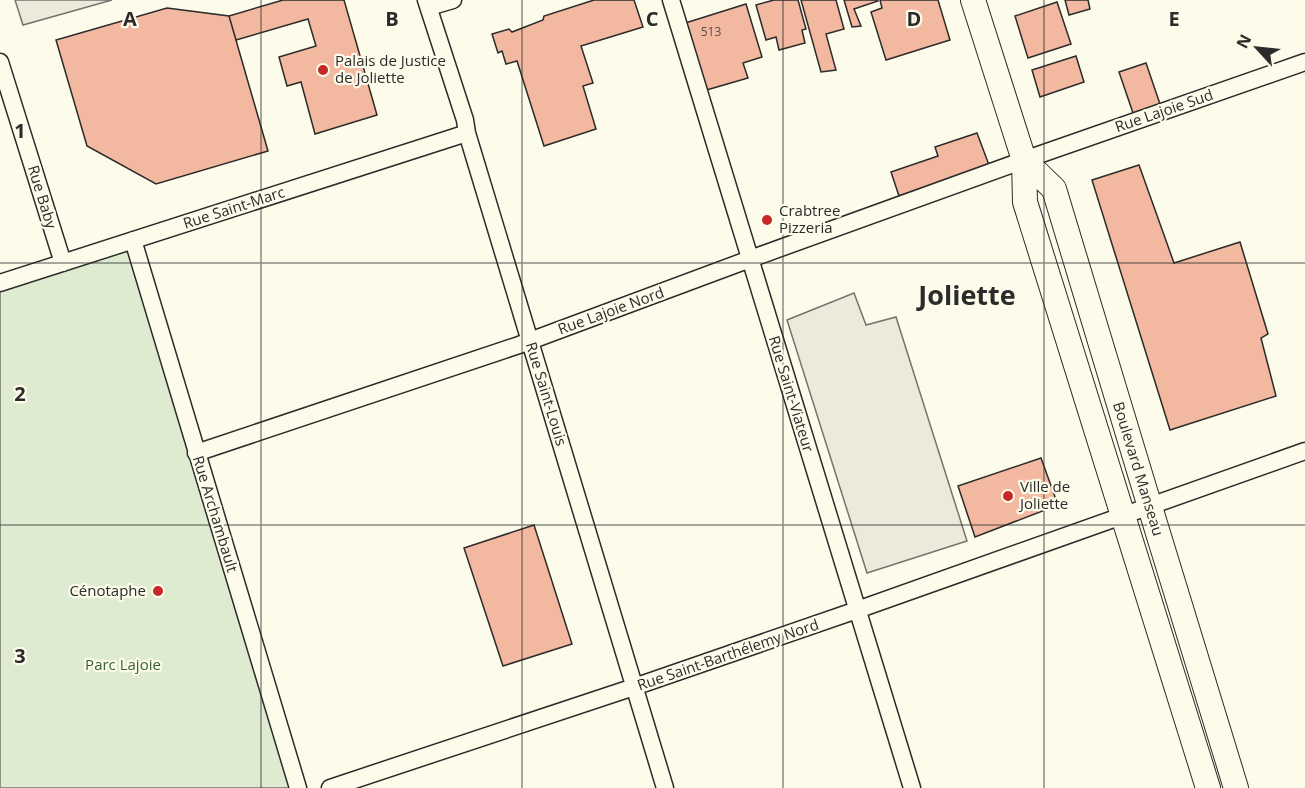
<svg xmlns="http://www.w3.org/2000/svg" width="1305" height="788" font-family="'Open Sans',sans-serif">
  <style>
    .green { fill: #deebd1; stroke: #74746e; stroke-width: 1.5 }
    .parking { fill: #eceadb; stroke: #74746e; stroke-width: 1.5 }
    .building { fill: #f2b8a0; stroke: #2b2b2b; stroke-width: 1.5 }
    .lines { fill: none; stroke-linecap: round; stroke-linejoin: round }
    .minor-casing { stroke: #2b2b2b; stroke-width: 19 }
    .secondary-casing { stroke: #2b2b2b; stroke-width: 26 }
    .minor { stroke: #fdfbea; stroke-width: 16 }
    .secondary { stroke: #fdfbea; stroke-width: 24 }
    .grid { fill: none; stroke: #2b2b2b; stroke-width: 1.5; stroke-opacity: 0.55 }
    .poi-dot { fill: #c62828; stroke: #fdfbea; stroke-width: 2 }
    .labels { text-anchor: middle; stroke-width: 4.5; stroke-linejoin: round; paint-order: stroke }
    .number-label { font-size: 12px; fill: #5d4e48 }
    .poi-label { font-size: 15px; fill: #2b2b2b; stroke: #fdfbea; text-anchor: start }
    .street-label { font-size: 15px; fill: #2b2b2b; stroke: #fdfbea }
    .park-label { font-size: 15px; fill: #34623c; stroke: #fdfbea }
    .town-label { font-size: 27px; font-weight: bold; fill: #2b2b2b; stroke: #fdfbea }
    .grid-label { font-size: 20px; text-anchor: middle; font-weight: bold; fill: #2b2b2b; stroke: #fdfbea; stroke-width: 4.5; stroke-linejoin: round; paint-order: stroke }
  </style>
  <rect width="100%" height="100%" fill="#fdfbea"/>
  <path class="green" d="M133 240 297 788H0V283Z"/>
  <path class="parking" d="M15 0H112L23 25Z
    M854 293 866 325 896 317 967 541 867 573 787 320Z"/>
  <path class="building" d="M283 0H344L377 115 315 134 301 82 287 86 279 57 316 46 308 19 236 40 229 16Z
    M594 0H634L643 27 581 46 593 83 583 86 596 129 544 146 517 61 506 64 502 51 498 53 492 34 509 29 512 32 543 20 544 16Z
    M774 0H798L806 29 802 30 805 43 779 50 776 37 766 40 756 5Z
    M801 0H836L844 29 826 34 836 70 821 72Z
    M844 0H877L878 1 854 9 861 26 852 27Z
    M880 0H938L950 40 886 60 871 12 882 8Z
    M1065 0H1088L1090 9 1069 15Z
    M1057 2 1071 44 1028 58 1015 16Z
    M746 4 762 57 743 63 748 78 703 91 682 24Z
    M167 8 229 16 268 151 156 184 87 146 56 40Z
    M1076 56 1084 82 1040 97 1032 70Z
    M1146 63 1160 104 1133 113 1119 72Z
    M977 133 989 165 899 196 891 172 938 156 935 147Z
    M1139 165 1174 263 1240 242 1268 334 1261 338 1276 396 1170 430 1092 180Z
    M1041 458 1058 505 975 537 958 486Z
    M534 525 572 644 503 666 464 548Z"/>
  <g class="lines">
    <defs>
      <path id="minor" d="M426 0 465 120 467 133 665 788
        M671 0 912 788
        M429 7 453 0
        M0 62 63 263
        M133 240 298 788
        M0 283 467 133
        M196 453 519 345 750 259 1024 160 1305 62
        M330 788 634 687 857 610 1305 451"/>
      <path id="secondary" d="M973 0 1024 160 1025 202 1208 788
        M1024 160 1054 189 1150 507 1236 788"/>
    </defs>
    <use href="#minor" class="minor-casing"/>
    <use href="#secondary" class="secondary-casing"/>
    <use href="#minor" class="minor"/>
    <use href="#secondary" class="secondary"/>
  </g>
  <path class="grid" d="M261 0V788M522 0V788M783 0V788M1044 0V788M0 263H1305M0 525H1305"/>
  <g class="poi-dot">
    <circle cx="323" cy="70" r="6"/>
    <circle cx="767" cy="220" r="6"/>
    <circle cx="1008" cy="496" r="6"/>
    <circle cx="158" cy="591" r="6"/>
  </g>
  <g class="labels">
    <g class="number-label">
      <text x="711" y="36">513</text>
    </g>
    <g class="poi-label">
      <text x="335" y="66">Palais de Justice<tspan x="335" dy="17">de Joliette</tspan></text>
      <text x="779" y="216">Crabtree<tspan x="779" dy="17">Pizzeria</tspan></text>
      <text x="1020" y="492">Ville de<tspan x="1020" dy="17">Joliette</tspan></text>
      <text x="146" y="596" text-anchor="end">Cénotaphe</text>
    </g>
    <g class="street-label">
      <text transform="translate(1164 111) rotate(-19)" y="5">Rue Lajoie Sud</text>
      <text transform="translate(42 197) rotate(73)" y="5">Rue Baby</text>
      <text transform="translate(234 208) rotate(-18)" y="5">Rue Saint-Marc</text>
      <text transform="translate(611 311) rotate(-20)" y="5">Rue Lajoie Nord</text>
      <text transform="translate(546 394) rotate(73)" y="5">Rue Saint-Louis</text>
      <text transform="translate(791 394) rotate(73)" y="5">Rue Saint-Viateur</text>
      <text transform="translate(1138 469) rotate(73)" y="5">Boulevard Manseau</text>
      <text transform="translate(215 514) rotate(73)" y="5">Rue Archambault</text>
      <text transform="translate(728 655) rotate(-19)" y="5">Rue Saint-Barthélemy Nord</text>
    </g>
    <g class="park-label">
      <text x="123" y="670">Parc Lajoie</text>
    </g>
    <g class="town-label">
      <text x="967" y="305">Joliette</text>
    </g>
  </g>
  <g class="grid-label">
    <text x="130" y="26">A</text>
    <text x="392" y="26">B</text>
    <text x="652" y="26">C</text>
    <text x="914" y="26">D</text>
    <text x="1174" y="26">E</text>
    <text x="20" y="138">1</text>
    <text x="20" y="401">2</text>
    <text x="20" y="663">3</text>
  </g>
  <g transform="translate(1257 48) rotate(297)" stroke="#fdfbea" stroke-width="4.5" paint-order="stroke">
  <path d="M0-4.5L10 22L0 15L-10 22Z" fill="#2b2b2b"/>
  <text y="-9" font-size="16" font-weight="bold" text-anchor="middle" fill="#2b2b2b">N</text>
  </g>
</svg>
